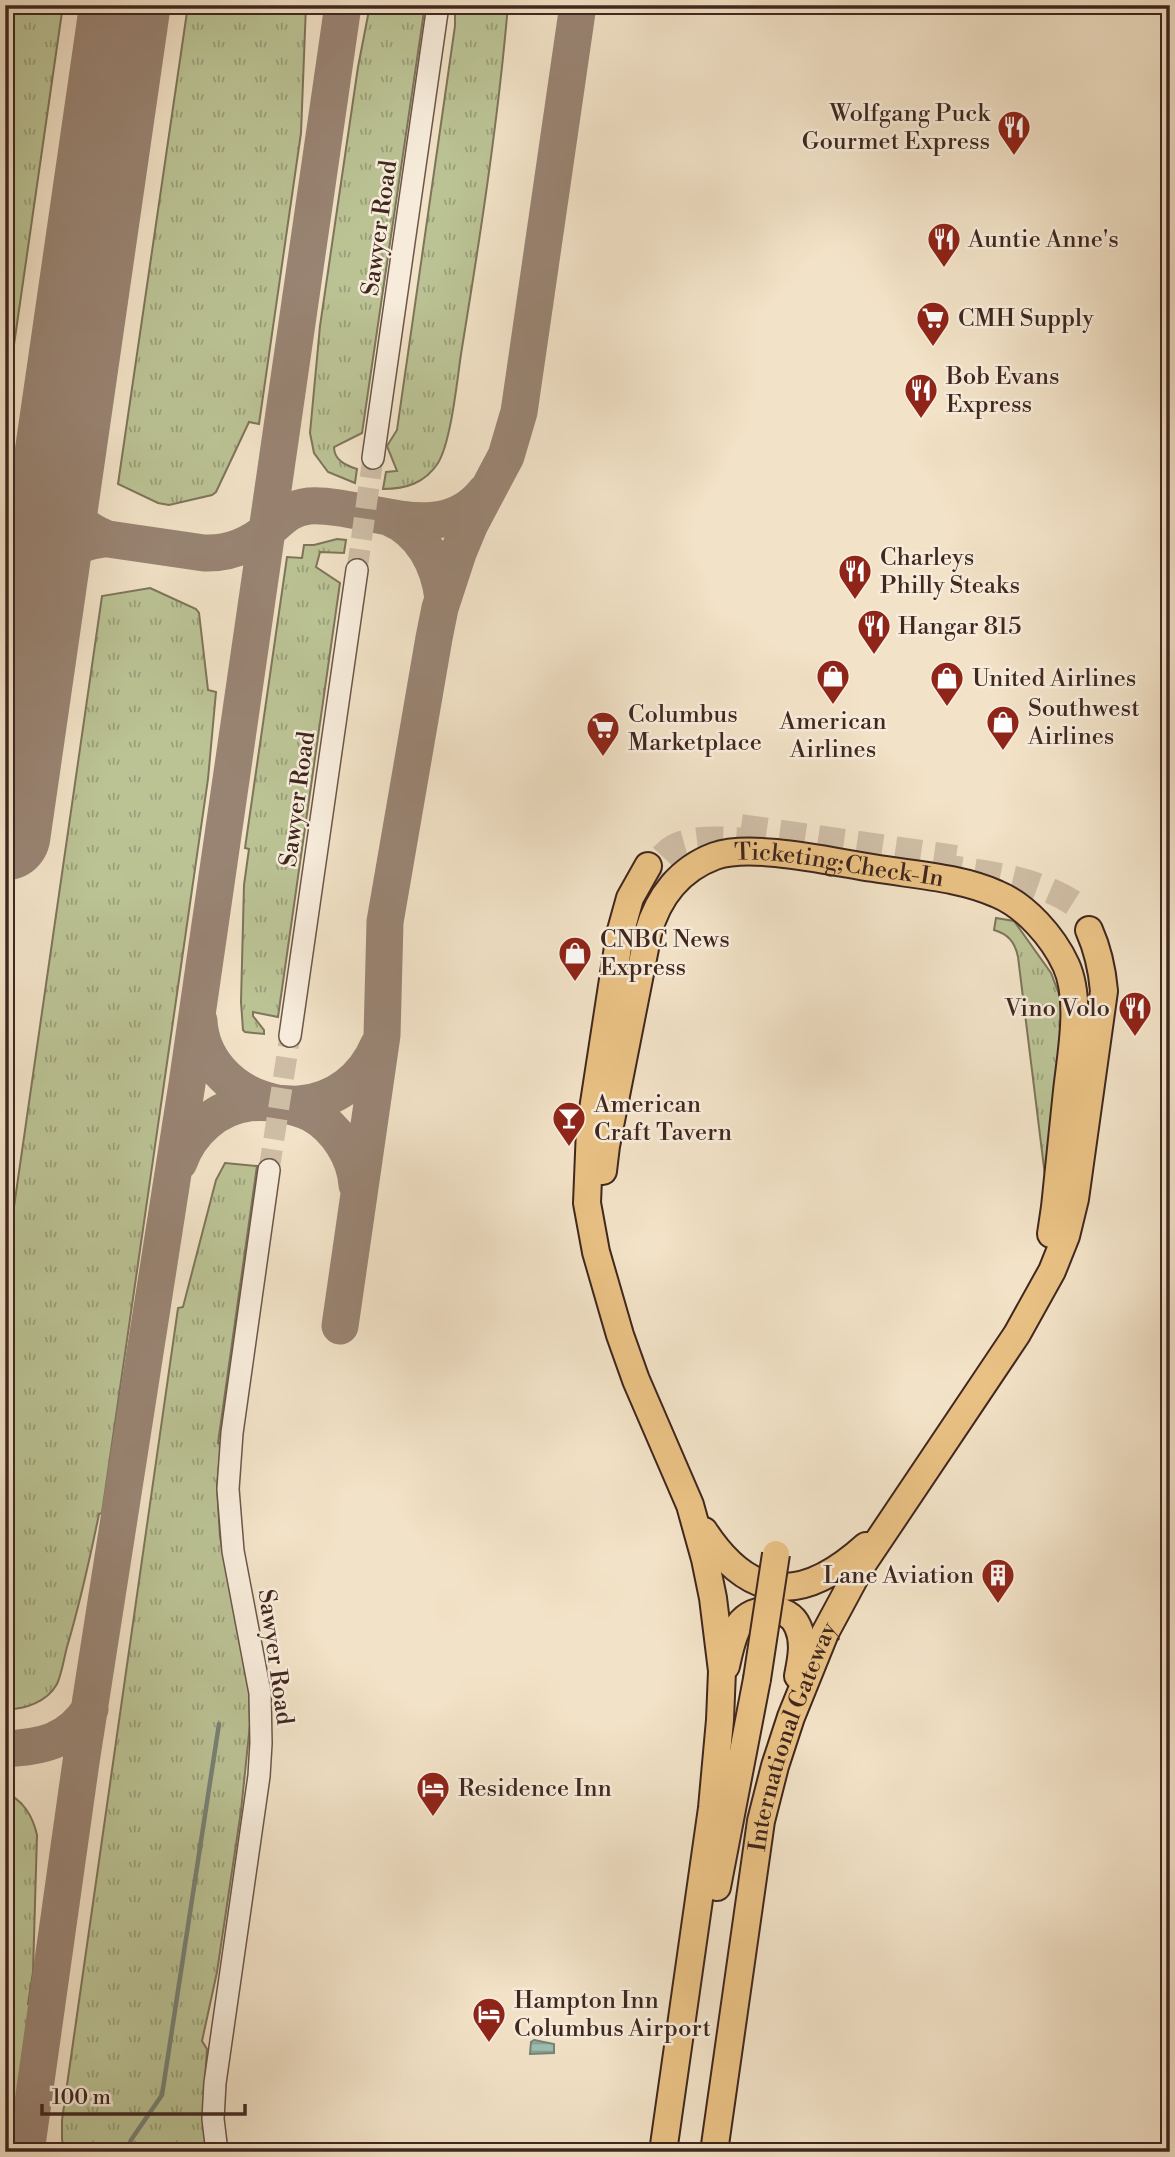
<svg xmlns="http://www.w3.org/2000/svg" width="1175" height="2157" font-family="'Libre Bodoni',serif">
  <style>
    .grass { fill: url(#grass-tufts); stroke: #7e755a; stroke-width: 2 }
    .water { fill: url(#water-rules); stroke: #778276; stroke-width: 2 }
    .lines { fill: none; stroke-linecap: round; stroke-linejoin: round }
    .stream { stroke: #778276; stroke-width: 4.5 }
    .taxiway { stroke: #998473; stroke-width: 37 }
    .runway { stroke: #998473; stroke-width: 91 }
    .minor-tunnel { stroke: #cebda5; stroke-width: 21; stroke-dasharray: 21 10; stroke-linecap: butt }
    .major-tunnel { stroke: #cebda5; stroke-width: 26; stroke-dasharray: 26 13; stroke-linecap: butt }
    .minor-casing { stroke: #6c5649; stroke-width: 24 }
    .major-casing { stroke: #40271f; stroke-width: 30 }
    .minor { stroke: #f7ecdb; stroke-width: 21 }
    .major { stroke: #e9c184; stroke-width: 26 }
    .major-bridge-casing { stroke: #40271f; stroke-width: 30; stroke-linecap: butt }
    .major-bridge { stroke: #e9c184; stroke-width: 26 }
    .labels { text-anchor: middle; stroke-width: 5; stroke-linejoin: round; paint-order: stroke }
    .poi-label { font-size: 24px; fill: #40271f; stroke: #f7ecdb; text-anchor: start }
    .street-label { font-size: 24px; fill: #40271f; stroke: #f7ecdb }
  </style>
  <defs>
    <pattern id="grass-tufts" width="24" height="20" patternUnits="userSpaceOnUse" patternTransform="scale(1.75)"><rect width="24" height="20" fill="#bbc395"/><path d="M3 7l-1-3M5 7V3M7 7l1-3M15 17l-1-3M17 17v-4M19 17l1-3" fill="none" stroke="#999e79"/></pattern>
    <pattern id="water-rules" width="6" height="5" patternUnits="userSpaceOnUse" patternTransform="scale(1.75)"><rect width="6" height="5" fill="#9cbfb0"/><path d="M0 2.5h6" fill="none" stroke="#819b8f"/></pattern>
  </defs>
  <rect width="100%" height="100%" fill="#f2e2c7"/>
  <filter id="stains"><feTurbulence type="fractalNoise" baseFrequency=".00286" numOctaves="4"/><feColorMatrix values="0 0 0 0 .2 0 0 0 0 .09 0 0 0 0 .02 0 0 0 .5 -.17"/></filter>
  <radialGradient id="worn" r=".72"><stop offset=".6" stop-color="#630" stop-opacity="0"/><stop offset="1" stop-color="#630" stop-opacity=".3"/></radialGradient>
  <path class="grass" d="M5 5H63L5 407Z
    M188 5H306L301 133 259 424 249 422 216 492 212 495 169 505 158 503 118 484Z
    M370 5H425L362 433 334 447C334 460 345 465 357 469L355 483 328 472 314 453 310 433 320 326 358 67Z
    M455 5H508C498 122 480 238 461 354 457 381 451 442 438 463 425 483 406 489 383 489L386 472 397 471 387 446 397 430 455 26Z
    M337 539 346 540 344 553 320 552 316 567 340 583 278 1017 253 1012V1016L264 1030V1034L245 1032 243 1030 241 1002 244 885 249 849 245 848 287 557 302 558 304 545H314Z
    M150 588 196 609 199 613 208 690 216 692 208 779 102 1513 99 1514C90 1558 80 1603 67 1647 64 1658 62 1673 57 1684 47 1702 24 1710 5 1709V1269L102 596Z
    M996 918 1014 921 1051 973 1059 994 1062 1014 1046 1184 1018 957C1015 942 1008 934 994 930Z
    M225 1163 257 1166 218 1443H221L217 1486 220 1537 249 1691 250 1724 241 1811 217 1972 202 2041 207 2049 203 2111 207 2152H66L62 2140V2120L178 1308 183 1307 216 1180Z
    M5 1793C23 1799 33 1817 37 1835L33 1972 28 2004 31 2005 10 2152H5Z"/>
  <path class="water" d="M534 2040 554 2044V2053L530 2054 531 2042Z"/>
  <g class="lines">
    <path class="stream" d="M126 2152 131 2140 162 2095 219 1724"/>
    <path class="taxiway" d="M57 474C62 505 75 526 105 538
      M5 512C36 498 50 477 61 447
      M388 517C422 531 439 564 443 599
      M5 524 204 553C228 554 250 545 268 530 281 519 290 508 309 506 367 503 441 549 485 492
      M5 584C20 621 24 657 25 697
      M40 594C53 559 66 544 104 539
      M199 1021C201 1059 229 1089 265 1100 281 1105 297 1106 312 1114 337 1128 355 1157 357 1185
      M179 1162C190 1131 217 1107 250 1103 267 1101 283 1105 299 1104 335 1101 364 1079 378 1046
      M340 1326 382 1035 385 922 434 638 440 608 458 553 470 524 506 456 519 412 578 5
      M5 1749C41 1747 69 1742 90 1709
      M26 2152 81 1762 187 1084 343 5"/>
    <path class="runway" d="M5 835 125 5"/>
    <path class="minor-tunnel" d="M357 570 373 458
      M269 1170 290 1036"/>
    <path class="major-tunnel" d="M741 827 956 858
      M936 866C983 873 1034 877 1075 904
      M641 889C649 875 658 858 671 849 689 835 737 840 759 842"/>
    <defs>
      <path id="minor" d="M373 458 438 5
        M290 1036 357 570
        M217 2152 213 2119 215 2083 259 1776 261 1743 260 1693 233 1551 228 1489 232 1433 269 1170"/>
      <g id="major">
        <path d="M648 866 630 898 620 934 590 1129 587 1203 596 1252 620 1335 636 1380 690 1505 705 1559 713 1598 722 1671 720 1720 712 1808 663 2152"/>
        <path id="s1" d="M603 1171 606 1146 648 933C658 897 680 869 715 856 752 843 833 862 873 868 914 875 959 877 997 894 1026 906 1053 937 1066 965 1082 1000 1071 1054 1067 1091 1063 1130 1059 1169 1055 1207L1051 1234"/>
        <path d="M704 1531C752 1604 804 1602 866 1546"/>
        <path d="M726 1666C729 1653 732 1636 739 1625 753 1605 789 1604 798 1627 805 1643 801 1660 798 1676"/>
        <path d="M717 1887 757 1679"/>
        <path id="s2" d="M714 2152 761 1821 775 1766 791 1717 825 1633 860 1568 1017 1334 1052 1271 1066 1236 1075 1199 1104 991C1102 968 1098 950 1089 930"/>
      </g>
    </defs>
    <use href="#minor" class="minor-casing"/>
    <use href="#major" class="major-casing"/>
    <use href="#minor" class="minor"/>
    <use href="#major" class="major"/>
    <defs>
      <path id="major-bridge" d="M757 1679 776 1554"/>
    </defs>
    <use href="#major-bridge" class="major-bridge-casing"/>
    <use href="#major-bridge" class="major-bridge"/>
  </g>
  <defs>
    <symbol id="restaurant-pin" viewBox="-11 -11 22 30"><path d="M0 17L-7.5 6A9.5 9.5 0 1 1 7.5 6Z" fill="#8f2418" stroke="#f7ecdb"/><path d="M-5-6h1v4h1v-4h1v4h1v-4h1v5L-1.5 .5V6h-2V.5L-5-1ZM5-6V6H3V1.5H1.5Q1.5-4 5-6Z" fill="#fff"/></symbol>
    <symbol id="supermarket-pin" viewBox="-11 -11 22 30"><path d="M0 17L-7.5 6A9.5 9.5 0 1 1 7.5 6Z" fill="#8f2418" stroke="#f7ecdb"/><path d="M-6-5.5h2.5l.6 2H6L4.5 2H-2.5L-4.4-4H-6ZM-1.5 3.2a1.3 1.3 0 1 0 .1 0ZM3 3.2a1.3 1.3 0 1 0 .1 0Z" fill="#fff"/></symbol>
    <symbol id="shop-pin" viewBox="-11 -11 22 30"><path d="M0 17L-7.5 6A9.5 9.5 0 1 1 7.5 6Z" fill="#8f2418" stroke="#f7ecdb"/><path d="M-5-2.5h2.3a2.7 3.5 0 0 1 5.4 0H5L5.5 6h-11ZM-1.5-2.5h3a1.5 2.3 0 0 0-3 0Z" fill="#fff"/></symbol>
    <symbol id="bar-pin" viewBox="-11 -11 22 30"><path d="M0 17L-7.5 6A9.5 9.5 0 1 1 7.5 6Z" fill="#8f2418" stroke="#f7ecdb"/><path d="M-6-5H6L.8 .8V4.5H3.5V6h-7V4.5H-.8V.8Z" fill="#fff"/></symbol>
    <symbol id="building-pin" viewBox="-11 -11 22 30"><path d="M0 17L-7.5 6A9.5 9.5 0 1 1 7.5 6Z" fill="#8f2418" stroke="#f7ecdb"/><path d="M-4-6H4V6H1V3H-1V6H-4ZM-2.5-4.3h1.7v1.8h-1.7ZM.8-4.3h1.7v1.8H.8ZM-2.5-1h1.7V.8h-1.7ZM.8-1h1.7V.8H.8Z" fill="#fff"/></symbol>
    <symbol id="hotel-pin" viewBox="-11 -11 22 30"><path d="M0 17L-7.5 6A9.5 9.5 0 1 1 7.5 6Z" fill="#8f2418" stroke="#f7ecdb"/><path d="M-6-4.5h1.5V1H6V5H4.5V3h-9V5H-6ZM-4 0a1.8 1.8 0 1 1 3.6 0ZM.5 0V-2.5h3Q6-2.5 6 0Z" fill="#fff"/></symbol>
  </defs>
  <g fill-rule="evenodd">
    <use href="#restaurant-pin" x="995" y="108" width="38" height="52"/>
    <use href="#restaurant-pin" x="925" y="220" width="38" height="52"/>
    <use href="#supermarket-pin" x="914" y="299" width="38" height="52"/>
    <use href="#restaurant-pin" x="902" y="371" width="38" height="52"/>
    <use href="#restaurant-pin" x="836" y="552" width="38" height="52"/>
    <use href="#restaurant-pin" x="855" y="607" width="38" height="52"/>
    <use href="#shop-pin" x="814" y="657" width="38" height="52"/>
    <use href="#shop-pin" x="928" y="659" width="38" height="52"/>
    <use href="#shop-pin" x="984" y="703" width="38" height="52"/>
    <use href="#supermarket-pin" x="584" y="709" width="38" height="52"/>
    <use href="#shop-pin" x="556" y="934" width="38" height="52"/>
    <use href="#restaurant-pin" x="1116" y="989" width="38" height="52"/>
    <use href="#bar-pin" x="550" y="1099" width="38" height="52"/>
    <use href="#building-pin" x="979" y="1556" width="38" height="52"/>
    <use href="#hotel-pin" x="414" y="1769" width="38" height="52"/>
    <use href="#hotel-pin" x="470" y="1995" width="38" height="52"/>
  </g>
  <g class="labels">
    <g class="poi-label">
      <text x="990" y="121" text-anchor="end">Wolfgang Puck<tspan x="990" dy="28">Gourmet Express</tspan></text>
      <text x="968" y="247">Auntie Anne's</text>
      <text x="958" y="326">CMH Supply</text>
      <text x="946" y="384">Bob Evans<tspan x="946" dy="28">Express</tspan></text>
      <text x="880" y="565">Charleys<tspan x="880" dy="28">Philly Steaks</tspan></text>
      <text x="898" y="634">Hangar 815</text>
      <text x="972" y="686">United Airlines</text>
      <text x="1028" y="716">Southwest<tspan x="1028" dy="28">Airlines</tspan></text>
      <text x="628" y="722">Columbus<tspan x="628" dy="28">Marketplace</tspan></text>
      <text x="833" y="729" text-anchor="middle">American<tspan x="833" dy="28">Airlines</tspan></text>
      <text x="600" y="947">CNBC News<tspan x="600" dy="28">Express</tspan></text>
      <text x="1110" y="1016" text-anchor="end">Vino Volo</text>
      <text x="594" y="1112">American<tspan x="594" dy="28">Craft Tavern</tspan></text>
      <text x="974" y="1583" text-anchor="end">Lane Aviation</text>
      <text x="458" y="1796">Residence Inn</text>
      <text x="514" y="2008">Hampton Inn<tspan x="514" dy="28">Columbus Airport</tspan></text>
    </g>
    <g class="street-label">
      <text transform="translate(379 228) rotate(-82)" y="8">Sawyer Road</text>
      <text transform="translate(297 799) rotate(-82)" y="8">Sawyer Road</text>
      <text dy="8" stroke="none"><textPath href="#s1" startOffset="474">Ticketing;Check-In</textPath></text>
      <text transform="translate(276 1657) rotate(82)" y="8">Sawyer Road</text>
      <text dy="8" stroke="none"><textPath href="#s2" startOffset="424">International Gateway</textPath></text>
    </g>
  </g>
  <rect width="1175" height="2157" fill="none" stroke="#f2e2c7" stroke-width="28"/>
  <rect x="7" y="7" width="1161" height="2143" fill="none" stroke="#40271f" stroke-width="3.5"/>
  <rect x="14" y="14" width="1147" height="2129" fill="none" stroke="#40271f" stroke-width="2"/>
  <path d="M42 2104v10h203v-10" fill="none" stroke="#40271f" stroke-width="3.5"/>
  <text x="52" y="2104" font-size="21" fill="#40271f" stroke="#f7ecdb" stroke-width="5" paint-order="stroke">100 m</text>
  <rect width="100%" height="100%" filter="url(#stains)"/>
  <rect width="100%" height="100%" fill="url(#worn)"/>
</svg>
